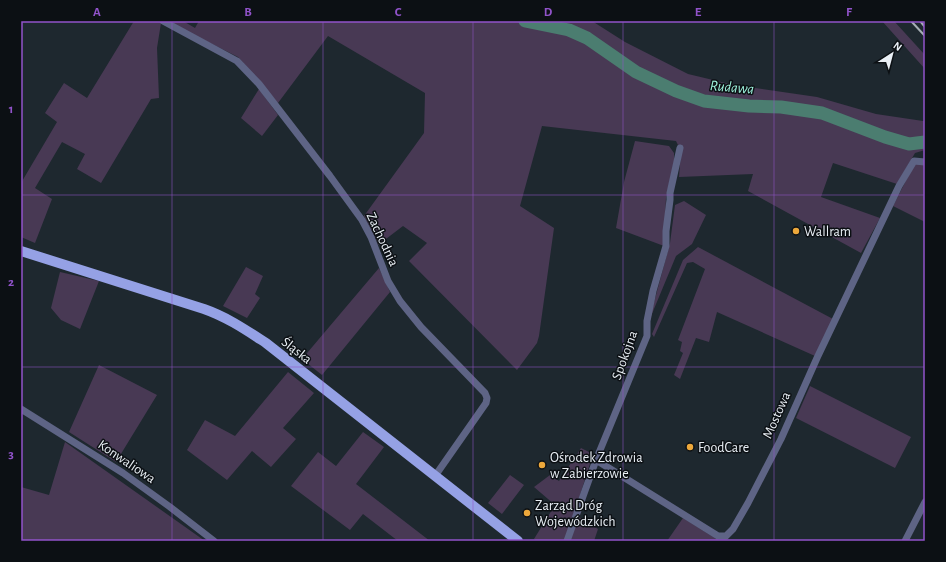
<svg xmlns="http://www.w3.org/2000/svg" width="946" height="562" font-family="'Alegreya Sans',sans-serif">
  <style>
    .green { fill: #483954 }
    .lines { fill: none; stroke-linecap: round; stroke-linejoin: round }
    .river { stroke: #4b7d70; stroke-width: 13 }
    .street { stroke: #5e6485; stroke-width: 7 }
    .primary { stroke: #95a1e5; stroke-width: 10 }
    .rail { stroke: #a6aeb4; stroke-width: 2 }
    .grid { fill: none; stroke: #9153ca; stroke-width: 1; stroke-opacity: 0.55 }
    .poi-dot { fill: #eda83b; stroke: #0c1014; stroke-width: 1.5 }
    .labels { text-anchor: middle; stroke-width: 3; stroke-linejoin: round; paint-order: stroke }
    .poi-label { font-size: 14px; fill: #e9eff5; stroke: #0c1014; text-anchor: start }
    .street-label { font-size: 14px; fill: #e9eff5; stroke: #0c1014 }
    .water-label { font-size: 15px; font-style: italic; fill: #9ef2dc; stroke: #0c1014 }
    .neatline { fill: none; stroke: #9153ca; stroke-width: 1.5 }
    .grid-label { font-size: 13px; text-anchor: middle; font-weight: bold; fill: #9153ca }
  </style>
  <rect width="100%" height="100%" fill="#1e282f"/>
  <path class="green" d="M134 21H158L161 23 157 48 159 98 151 99 101 183 77 169 85 154 62 142 35 188 52 199 35 243 21 237V183L57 122 45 113 64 83 87 98Z
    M174 21H183L195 28 199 21H592L625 42 688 74 734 85 817 97 876 114 923 121H925V150L915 153 897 184 833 163 821 197 880 218 861 253 748 191 753 174 679 177 681 151 676 141 542 126 520 206 554 228 539 336 537 343 517 370 409 261 427 243 403 226 378 245 377 241 364 216 424 133 425 93 328 36 278 103 238 57 172 24Z
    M882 21H894L925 55V69Z
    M259 89 278 115 262 136 241 118Z
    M635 141 669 146 674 153V162L666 198 664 246 616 228 624 182Z
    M915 163 925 164V222L893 206Z
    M684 201 706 215 692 244 676 256 649 321 670 243 675 205Z
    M698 247 833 319 815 356 717 312 709 342 696 338 680 379 674 375 683 353 680 351 682 342 678 340 705 269 693 262 687 263 654 337 652 334 683 260Z
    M246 267 263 276 255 294 260 298 247 318 223 306Z
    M379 268 390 292 322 375 302 359Z
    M60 272 99 281 80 329 61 320 51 308Z
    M99 365 157 395 116 462 69 432Z
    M288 372 314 393 283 428 296 439 271 467 252 451 227 480 187 450 205 420 235 436Z
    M810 386 911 437 895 468 796 418Z
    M363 432 384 447 356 484 430 541H398L363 514 350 530 291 486 318 452 336 466Z
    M65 442 205 541H21V487L49 495Z
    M581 448 593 454 574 514 598 529 594 541H537L534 539 555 505 534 487 550 475 559 481Z
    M510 475 524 485 502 514 488 503Z
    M683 518 718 540 667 541Z"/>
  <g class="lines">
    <path class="river" d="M525 21 569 30 587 38 636 72 676 91 704 101 749 106 781 107 822 113 885 137 909 144 925 142"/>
    <path class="street" d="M163 21 237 61 259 84 330 176 362 220 371 237 388 281 400 301 421 327 485 393 487 398 486 403 435 476
      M21 409 123 473 170 507 214 541
      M596 460 718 536H726L733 529 748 503 781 439 817 358 899 186 914 161 925 162
      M567 541 596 460 647 336V321L653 291 666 246V231L670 200V193L680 148
      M905 541 925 502"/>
    <path class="primary" d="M21 251 204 309C227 317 246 330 266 343L518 541"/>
    <path class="rail" d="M911 21 925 36
      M920 21 925 27"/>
  </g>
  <path class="grid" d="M172 21V541M323 21V541M473 21V541M623 21V541M774 21V541M21 195H925M21 367H925"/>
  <g class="poi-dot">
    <circle cx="796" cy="231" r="4"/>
    <circle cx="690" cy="447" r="4"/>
    <circle cx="542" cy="465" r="4"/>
    <circle cx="527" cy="513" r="4"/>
  </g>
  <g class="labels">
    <g class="poi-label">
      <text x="804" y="236">Wallram</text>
      <text x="698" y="452">FoodCare</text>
      <text x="550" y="462">Ośrodek Zdrowia<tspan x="550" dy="16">w Zabierzowie</tspan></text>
      <text x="535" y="510">Zarząd Dróg<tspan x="535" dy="16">Wojewódzkich</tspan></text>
    </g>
    <g class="street-label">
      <text transform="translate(383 239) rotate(65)" y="5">Zachodnia</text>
      <text transform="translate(297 350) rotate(38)" y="5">Śląska</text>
      <text transform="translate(624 355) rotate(-70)" y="5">Spokojna</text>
      <text transform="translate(776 415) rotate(-66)" y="5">Mostowa</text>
      <text transform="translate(127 461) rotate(34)" y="5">Konwaliowa</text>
    </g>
    <g class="water-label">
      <text transform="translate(732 87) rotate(5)" y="5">Rudawa</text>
    </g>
  </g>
  <rect width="946" height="562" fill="none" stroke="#0c1014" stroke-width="44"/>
  <g transform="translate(892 54) rotate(36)" stroke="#0c1014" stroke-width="3" paint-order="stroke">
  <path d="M0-3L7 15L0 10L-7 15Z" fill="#e9eff5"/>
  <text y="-6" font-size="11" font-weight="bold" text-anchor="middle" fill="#e9eff5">N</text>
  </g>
  <rect x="22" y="22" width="902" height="518" class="neatline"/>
  <g class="grid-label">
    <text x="97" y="16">A</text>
    <text x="248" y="16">B</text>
    <text x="398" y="16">C</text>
    <text x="548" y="16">D</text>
    <text x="698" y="16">E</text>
    <text x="849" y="16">F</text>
    <text x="11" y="113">1</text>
    <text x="11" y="286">2</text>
    <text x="11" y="458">3</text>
  </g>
</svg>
